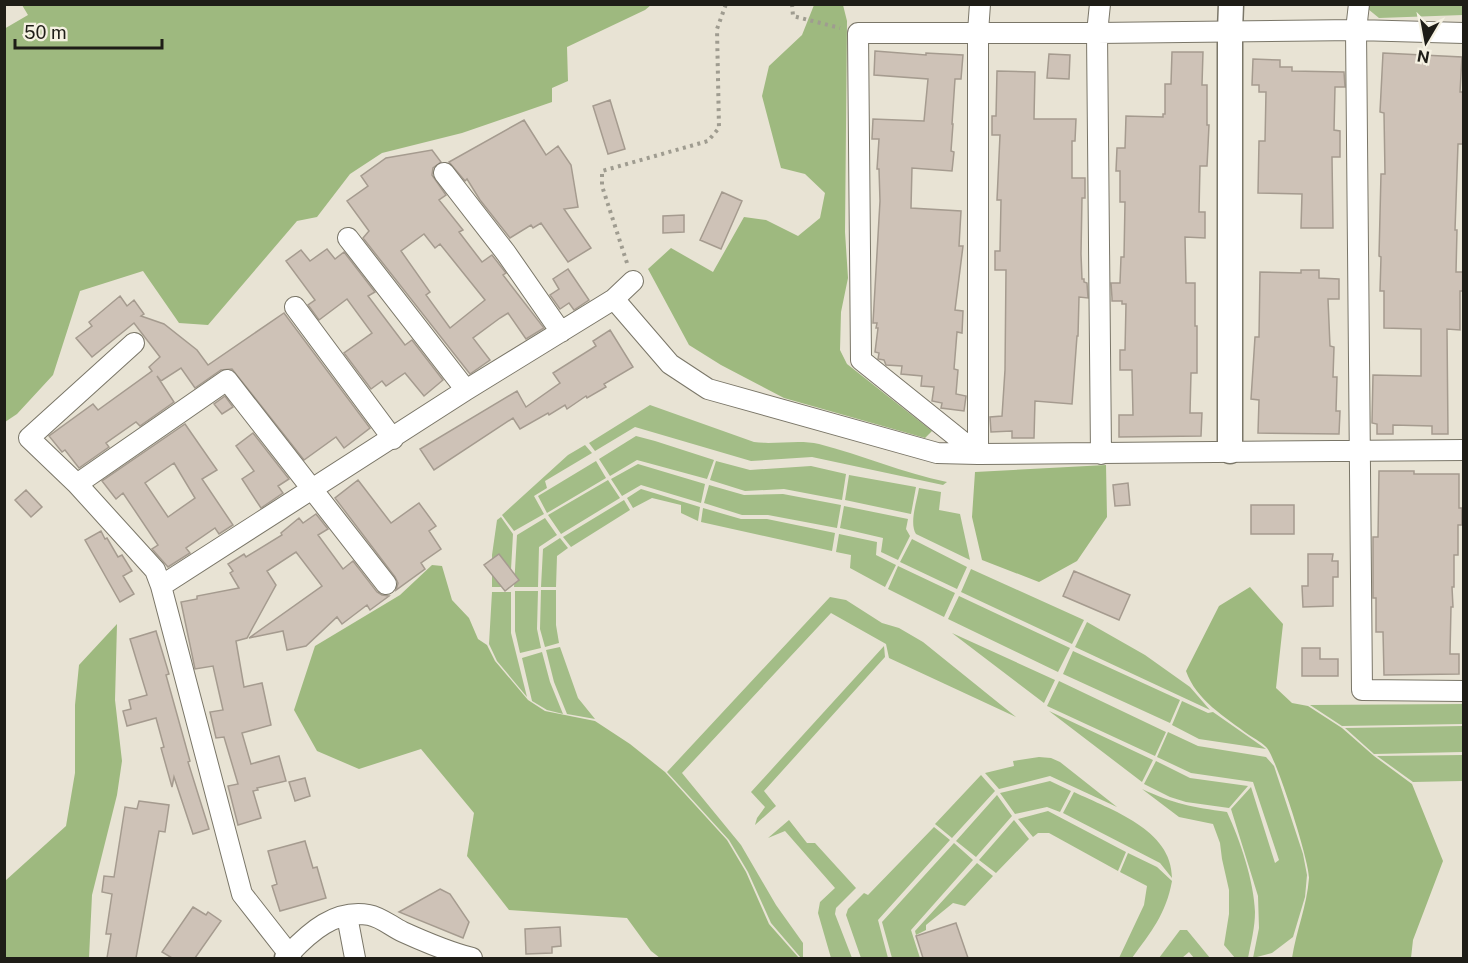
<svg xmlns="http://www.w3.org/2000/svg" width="1468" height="963" font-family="'Public Sans',sans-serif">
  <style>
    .green { fill: #a3bd87 }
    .forest { fill: #9eb97f }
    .building { fill: #cec2b7; stroke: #a59b8f; stroke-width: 1.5; fill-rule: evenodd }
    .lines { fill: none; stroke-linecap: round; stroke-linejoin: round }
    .minor-casing { stroke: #7a7668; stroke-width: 22 }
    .tertiary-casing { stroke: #7a7668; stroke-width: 27 }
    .path { stroke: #9f9c90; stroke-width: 4; stroke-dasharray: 3 4.5; stroke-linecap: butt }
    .minor { stroke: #fff; stroke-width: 20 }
    .tertiary { stroke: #fff; stroke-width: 24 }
  </style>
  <rect width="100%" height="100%" fill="#e8e3d4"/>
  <path class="green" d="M1369 5H1463V15L1379 18 1368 9Z
    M650 405 754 442C775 445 798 439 819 444 862 455 903 473 947 482L943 485 812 457 751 461 635 427 595 451 589 443Z
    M636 436 655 441 714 460 707 479 637 460 610 476 599 459Z
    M585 445 592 453 545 481 547 488 534 496 544 514 514 531 502 515 568 455Z
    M596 461 606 478 547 513 538 496Z
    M716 461 750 470 811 466 846 474 842 500 784 489 745 491 710 480Z
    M638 464 705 484 701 503 641 485 622 496 611 479Z
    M849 475 916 487 911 514 845 500Z
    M608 480 620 498 561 534 548 515Z
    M709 485 744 495 783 494 841 505 837 528 768 515H742L704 503Z
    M919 488 941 492 939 510 960 514 970 560 916 534C909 523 917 501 919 488Z
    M641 489 700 507 698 521 681 513V505L652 498 633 508 627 498Z
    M624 500 630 510 571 547 563 537Z
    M844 506 908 519 906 529 910 536 898 560 881 552 883 538 840 528Z
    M703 508 741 519H767L835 533 832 551 701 522Z
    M501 517 513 534 510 587H492V555L497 520Z
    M545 518 557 535 539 547 538 587H514L517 535Z
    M839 534 877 542 876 555 896 565 885 587 850 568 851 555 836 552Z
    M560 538 568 548 557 556 556 587H541L543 549Z
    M912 539 967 567 957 589 900 562Z
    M898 566 955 593 944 617 888 589Z
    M971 569 1084 620 1072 644 961 592Z
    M541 590H556V625L559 643 545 647 540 629Z
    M515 591H538L537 629 541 648 520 653 515 631Z
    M492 592H511V633L527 697 497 661 489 644Z
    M959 596 1070 648 1058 672 948 619Z
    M830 597 846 600 882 623 899 628 923 642 1016 717 889 658 886 644 831 613 682 773 741 845 776 905 803 943V958H801L771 923 748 872 729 840 667 772Z
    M1087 622 1145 655 1190 687 1210 710 1075 647Z
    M952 633 1055 680 1044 703Z
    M884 646 885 657 764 791 776 806 755 825 757 818 765 807 751 792Z
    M560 647 578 698 595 719 567 714 554 682 546 650Z
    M1073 651 1180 700 1170 723 1063 674Z
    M542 652 550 682 563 714 547 710 532 701 522 658Z
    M1059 681 1166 732 1155 756 1047 706Z
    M1182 701 1208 713 1213 712 1266 749 1199 739 1172 725Z
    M1463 704V724L1342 726 1310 705Z
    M1049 711 1153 760 1142 782Z
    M1463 726V752L1374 754 1345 728Z
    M1168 732 1198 746 1266 757 1274 766 1303 854 1307 875 1305 897 1293 937 1272 953 1253 958 1259 928 1258 896 1231 809 1251 787 1275 863 1279 860 1253 782 1191 773 1157 757Z
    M1463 755V781L1413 782 1377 756Z
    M1039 757 1051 758 1060 762 1117 807 1050 776 999 789 985 773 1014 766 1013 761Z
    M1156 761 1190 778 1248 786 1229 808 1186 802 1170 797 1144 784Z
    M981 775 995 791 952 838 935 824Z
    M1050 781 1071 791 1060 812 1047 807 1015 814 1000 793Z
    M1142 789C1174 804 1192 807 1227 812 1240 840 1254 881 1255 912 1255 927 1251 943 1248 958H1235L1224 945 1229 914V890L1222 859 1220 843 1213 824 1179 817Z
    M1074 792C1111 810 1172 829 1172 878L1160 863 1063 813Z
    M997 795 1012 816 976 857 956 841Z
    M1048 811 1126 852 1118 871 1049 833H1038L1033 837 1018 819Z
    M789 820 807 843H815L856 888 836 908 835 914 852 958H831L818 913 820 902 835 888 785 831 768 838Z
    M1014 820 1029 839 996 873 979 860Z
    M934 827 950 840 878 920 888 958H861L846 915 848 909 864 893 868 895Z
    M954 843 973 860 911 930 920 958H892L882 922Z
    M1128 853 1157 867 1172 881C1166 914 1151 932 1132 958H1119L1144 905 1147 886 1120 872Z
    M977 863 993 876 965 906 953 903 926 925V930L916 935 915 931Z
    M1180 930H1187L1210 958H1194L1189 952 1182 958H1159Z"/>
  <path class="forest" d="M22 5H651L645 10 567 47 568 81 552 88V102L462 133 382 153 350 174 317 217 297 221 208 325 179 323 143 271 80 291 53 375 17 414 5 422 4 29 28 15Z
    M814 5H843L847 21 845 232 848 278 841 312 840 350 847 364 932 431 925 438 784 398 721 365 689 345 648 269 671 248 713 272 744 217 766 220 798 236 820 218 825 193 805 174 781 168 762 96 769 66 802 35Z
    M1106 465 1107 517 1077 561 1039 582 982 560 972 517 975 472Z
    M432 565 442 566 452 600 469 618 478 639 487 645 495 661 528 700 545 711 595 721 630 744 665 772 727 840 746 872 769 924 799 958H660L651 951 627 918 509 910 467 856 474 813 421 749 359 769 317 751 294 710 315 646 400 595Z
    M1250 587 1283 624 1276 688 1292 703 1308 706 1342 728 1374 756 1412 784 1443 861 1413 940 1411 958H1292C1296 931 1307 906 1309 878 1310 863 1277 760 1267 748 1263 743 1255 739 1249 735 1225 717 1196 700 1186 671L1219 606Z
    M117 624 115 700 122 761 117 795 92 895 89 958H5V881L66 826 75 773V705L79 665Z"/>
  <path class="building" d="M875 51 926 55V53L963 55 961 79H955L952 124H953L951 151 954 152 952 171 912 168 911 208 961 211 959 246H963L955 310 963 311 962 333 957 332 954 369 958 370 956 394 966 396 964 411 941 408 942 403 932 401 934 387 921 386 922 376 901 374 902 366 886 365 884 360 878 359 879 353 875 352 878 328H876L877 323H873L880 201 879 169H877L879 139H872L873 119 924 121 928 79 874 75Z
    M1172 52H1203L1202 85H1207V125H1209L1207 166H1200L1199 212H1205V238L1185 237 1186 283H1195V326H1197V373H1191L1190 413H1202L1201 436 1119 437V415H1133L1132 370H1120V350H1125L1126 304H1122V301H1112V298L1111 283H1120L1121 257H1124L1125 202H1120V171H1116L1117 148H1125L1126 116 1163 117V114H1165V84H1171Z
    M1383 53 1462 57 1460 92H1464V144H1458L1455 230H1457L1456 272H1464L1463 291H1460V330L1447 329 1448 434H1432V426L1393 425V434H1377V424L1372 423 1373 375 1421 376V329L1384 328V291H1380L1381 257 1379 256 1381 174H1385L1384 113 1380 112Z
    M1049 54 1070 55 1069 79 1047 78Z
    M1253 59 1280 60V67H1292V71L1344 72 1345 87H1335L1334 130 1340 131V157H1332L1333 228H1301L1302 194 1258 193 1259 141H1265L1266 92H1259V85H1252Z
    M997 71 1035 72 1034 119H1076L1075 141H1072V178H1085V198H1082L1081 254 1082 279H1084V282L1087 283 1088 298 1079 297 1078 336H1077L1072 404 1035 401 1034 438H1012V431L991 432 990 417 1002 416 1005 370 1006 270H995V251H1000L1001 200H997L1000 135H992V116H996Z
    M610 100 625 149 608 154 593 106Z
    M524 120 546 155 558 146 571 165 578 207 564 209 591 248 568 262 541 223 533 228 531 225 510 238 480 200 467 179 465 181 449 162Z
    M432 150 441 162 433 168 432 175 446 195 439 200 463 230 459 232 482 262 492 255 506 273 503 275 544 328 526 339 508 313 500 318 473 338 490 360 470 374 363 238 369 231 347 201 368 186 361 176 386 158ZM424 234 435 248 440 244 485 300 450 328 426 295 430 292 401 251Z
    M722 192 742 201 721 249 700 240Z
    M684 215V232L663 233V216Z
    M327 249 335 259 344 252 375 292 368 296 405 345 412 340 443 380 424 396 405 373 386 386 382 381 371 389 344 353 372 333 347 299 319 320 308 305 315 300 286 261 301 250 310 261Z
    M568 269 589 300 574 310 569 303 560 309 550 295 559 289 553 279Z
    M1301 270H1319V278L1339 279V299H1328L1330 346 1334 347 1333 377H1337L1336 411H1340L1339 434 1258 433 1259 400 1251 399 1255 337H1259L1260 272 1301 273Z
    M120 296 127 306 134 300 144 314 141 316 164 324 197 350 208 365 284 313 370 428 344 448 336 437 304 460 232 369 221 370 195 388 181 368 161 381 157 376 174 402 140 426 136 422 106 443 109 447 79 468 65 450 62 452 49 436 93 404 98 410 152 371 149 367 160 357 134 323 92 357 76 338 92 326 89 322Z
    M610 330 633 367 604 384 606 387 587 398 586 396 567 409 565 405 549 415 548 413 520 429 513 418 434 470 420 449 517 391 526 407 560 383 553 373 596 346 593 341Z
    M225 396 233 407 222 414 214 404Z
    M185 424 217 470 202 479 233 525 219 534 215 528 186 548 190 553 168 567 152 549 158 545 123 493 116 499 102 481ZM174 463 195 498 168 517 145 483Z
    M253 433 289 479 278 486 283 493 261 508 242 479 254 471 236 446Z
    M1379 471H1414V474H1459V508H1462V525H1458V555H1454V587H1452L1453 607H1451L1450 654H1459V674L1384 675 1383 632H1376V598H1373V537H1378Z
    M358 480 391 523 419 503 436 526 429 531 441 549 421 563 425 569 396 590 398 583 395 577 335 498Z
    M1128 483 1130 505 1115 506 1113 485Z
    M26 490 42 507 31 517 15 500Z
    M1251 505H1294V534H1251Z
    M316 514 328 529 318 535 343 569 353 561 377 592 382 595 389 596 370 610 367 605 342 624 337 617 306 646 287 650 283 631 249 638 322 586 296 552 267 571 276 585 247 638 236 641 244 687 262 683 271 725 242 733 251 764 279 756 286 781 257 788 258 790 253 791 261 818 238 825 228 786 238 784 224 737 216 738 210 712 223 710 213 666 195 669 181 602 197 599V596L239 588 230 573 233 571 228 564 244 554 246 557 282 535 281 533 299 518 303 523Z
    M101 531 105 539 107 538 118 557 122 555 132 571 123 576 134 594 120 602 85 540Z
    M499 554 519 580 505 591 484 565Z
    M1308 554H1333L1332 561H1338V577H1333V606L1303 607 1302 586H1308Z
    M1074 571 1130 595 1119 620 1063 596Z
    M156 631 169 674 166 675 190 761 188 762 209 829 193 834 174 777 172 787 161 748 164 747 156 718 127 726 123 711 131 709 129 700 147 695 130 639Z
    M1302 648H1320V659H1338V676H1302Z
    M305 778 310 796 295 801 289 782Z
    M139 801 169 805 165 832 159 831 136 958H107L111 934H106L112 894 102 892 104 876 114 877 125 807 137 809Z
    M305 841 313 868 317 867 326 898 280 911 272 886 277 884 268 851Z
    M440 889 450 894 469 922 463 938 399 912Z
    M193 907 206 915 208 912 221 921 195 958H172L162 952Z
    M956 923 968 958H923L916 936Z
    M560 927 561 946 552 947V953L526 954 525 929Z"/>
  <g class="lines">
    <defs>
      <path id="minor" d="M1100 4 1097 33 1101 454
        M1359 4 1356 30 1362 690 1464 691
        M1464 33 1356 30 1097 33H858L861 360 978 454 1464 450
        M444 173 506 253 561 332
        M348 238 466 390
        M614 299 670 364 708 389 937 453 978 454V32L980 4
        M295 307 393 439
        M134 343 29 438 77 484 155 570 161 586 242 894 289 954C310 932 335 909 369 915 381 917 392 927 403 932 425 942 449 952 472 958
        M77 484 227 380 386 584
        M161 586 466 390 614 299 633 281
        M347 916 355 958"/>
      <path id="tertiary" d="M1230 451V31L1231 4
        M287 958 289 954"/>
    </defs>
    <use href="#minor" class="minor-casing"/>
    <use href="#tertiary" class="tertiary-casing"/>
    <path class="path" d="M792 4 793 16 840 28
      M627 263 602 186V171L708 141 719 128 717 29 726 4"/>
    <use href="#minor" class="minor"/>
    <use href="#tertiary" class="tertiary"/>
  </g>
  <rect width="1468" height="963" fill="none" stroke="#1e1d17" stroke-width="12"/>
  <g transform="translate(1426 42) rotate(190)" stroke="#f5f1e2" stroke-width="4.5" paint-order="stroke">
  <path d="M0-4.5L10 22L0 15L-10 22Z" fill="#1e1d17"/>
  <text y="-9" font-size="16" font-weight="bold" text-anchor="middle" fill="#1e1d17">N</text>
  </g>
  <path d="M15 39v9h147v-9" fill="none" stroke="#1e1d17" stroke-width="3"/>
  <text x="24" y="39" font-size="18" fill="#1e1d17" stroke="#f5f1e2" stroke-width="4.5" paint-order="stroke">50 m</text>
</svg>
